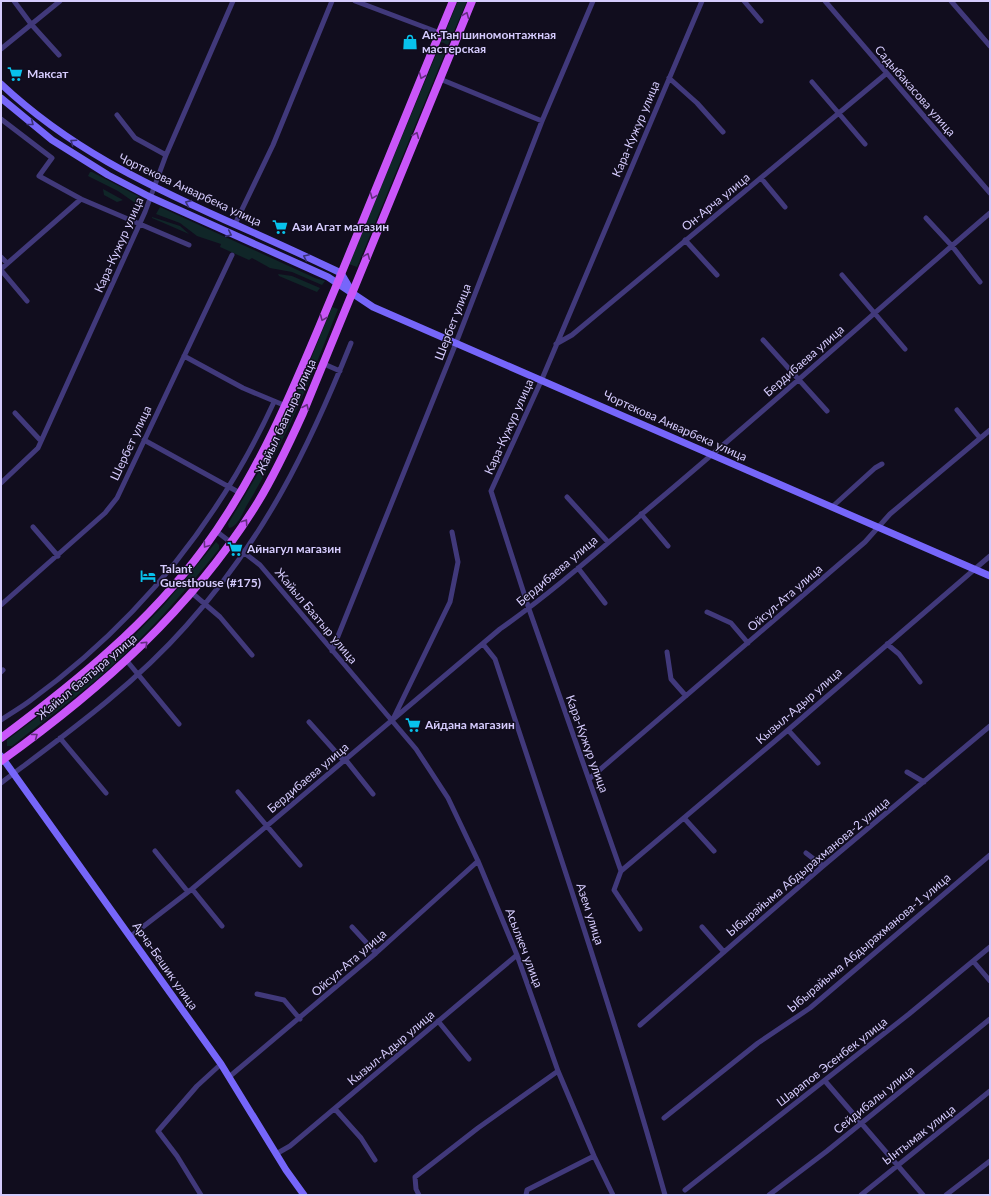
<svg xmlns="http://www.w3.org/2000/svg" width="991" height="1196" font-family="Lato,sans-serif">
  <style>
    .green { fill: #102628 }
    .lines { fill: none; stroke-linecap: round; stroke-linejoin: round }
    .street { stroke: #41397b; stroke-width: 5 }
    .secondary { stroke: #7666fa; stroke-width: 7 }
    .primary { stroke: #ca56f9; stroke-width: 8 }
    .oneway { stroke: #642e81 }
    .oneway2 { stroke: #393176 }
    .labels { text-anchor: middle; stroke-width: 3; stroke-linejoin: round; paint-order: stroke }
    .poi-label { font-size: 12px; font-weight: bold; fill: #d5cbfd; stroke: #110d1e; text-anchor: start }
    .street-label { font-size: 12px; fill: #d5cbfd; stroke: #110d1e }
  </style>
  <rect width="100%" height="100%" fill="#110d1e"/>
  <path class="green" d="M458 1H467L448 45 441 42Z
    M440 45 447 48 357 267 349 264Z
    M90 172H92L138 196 142 200 141 207 118 191 88 176Z
    M103 189 123 200 117 202 104 195Z
    M160 207 315 278 325 281 322 285 292 272 270 268 252 258 249 260 220 247 221 244 197 236 180 223 156 214Z
    M152 217 180 226 189 234 152 218Z
    M278 274 292 276 320 288 317 292 279 276Z
    M332 307 338 309C312 376 285 443 247 505 243 512 238 527 229 528L228 524 264 463 283 427Z
    M216 542 219 545V549C183 594 146 636 103 674 74 699 42 722 12 746H7V740L68 694 123 647 164 605Z"/>
  <g class="lines">
    <path class="street" d="M14 1 31 24 59 55
      M355 1 440 33
      M744 1 761 21
      M825 1 990 193
      M951 1 990 46
      M1 49 60 1
      M669 78 697 103 723 132
      M440 79 542 121
      M812 82 865 144
      M117 115 135 138 166 155
      M1 119 52 158 39 176 81 199 189 245
      M761 178 785 207
      M926 218 952 246 980 282
      M235 224 273 145 332 1
      M685 240 717 275
      M1 257 7 263
      M1 269 81 199
      M1 270 27 301
      M842 275 905 349
      M763 340 827 411
      M556 344 572 335 887 73
      M184 356 243 388 286 406
      M324 364 340 371
      M957 410 980 438
      M15 413 41 441
      M144 440 240 493
      M1 483 38 448 145 212 166 155 233 1
      M567 497 608 542
      M832 507 875 468 882 464
      M641 514 668 546
      M33 527 58 556
      M216 531 260 565 416 749 448 798 478 861 517 955 558 1071 594 1156 613 1195
      M578 568 605 603
      M192 593 220 617 252 655
      M1 605 105 513 117 498 232 255
      M707 612 731 623 748 643
      M483 644 495 659C554 837 614 1014 665 1195
      M887 644 899 654 920 682
      M332 651 456 343 542 121 593 1
      M667 652 671 679 686 696
      M127 661 179 724
      M1 672 3 670
      M394 717 450 602 458 562 452 532
      M1 720C11 713 22 707 31 700 138 622 219 521 274 402
      M309 722 343 760
      M788 730 818 763
      M60 738 106 793
      M345 759 373 794
      M907 772 924 782
      M589 779 865 542 890 514 990 430
      M1 783C66 734 132 687 186 626 264 539 308 450 351 343
      M238 792 300 865
      M684 818 714 851
      M155 851 188 892
      M806 853 823 866
      M621 871 529 609 491 491 542 379 702 1
      M621 871 788 730 990 556
      M621 871 614 890 640 929
      M192 889 222 926
      M352 927 376 953
      M702 927 724 952
      M131 936 192 889 500 629C554 591 604 546 655 503 768 408 878 309 990 213
      M973 961 990 981
      M257 994 284 1000 300 1019
      M438 1021 469 1059
      M640 1025 823 866 990 726
      M229 1077 376 953 478 861
      M825 1081 923 1195
      M335 1109 361 1138 375 1160
      M664 1118 758 1043 810 1008 990 855
      M276 1154 290 1146 517 955
      M685 1190 909 1014 990 947
      M201 1195 177 1156 158 1131 197 1086 221 1064
      M419 1195 416 1189 415 1177 478 1128 558 1071
      M526 1195 527 1190 594 1156
      M769 1195 827 1151 990 1019
      M861 1195 990 1091
      M946 1195 990 1161"/>
    <path class="secondary" d="M1 84C68 147 143 183 225 220 264 237 303 255 341 273L351 290
      M1 98 52 140 108 175 150 197 328 277 373 307 990 576
      M1 756 221 1064 286 1170 304 1195"/>
    <path class="primary" d="M1 738C76 682 148 624 204 548 263 468 299 375 337 284 376 189 414 95 453 1
      M1 761C101 689 192 609 258 502 275 474 289 444 303 413L472 1"/>
  </g>
  <defs><path id="oneway-chevron" d="M-2-3.5L2.5 0L-2 3.5" fill="none" stroke-width="1.6" stroke-linecap="round" stroke-linejoin="round"/></defs>
  <g class="oneway">
    <use href="#oneway-chevron" transform="translate(466 15) rotate(-68)"/>
    <use href="#oneway-chevron" transform="translate(422 76) rotate(112)"/>
    <use href="#oneway-chevron" transform="translate(416 135) rotate(-68)"/>
    <use href="#oneway-chevron" transform="translate(373 196) rotate(112)"/>
    <use href="#oneway-chevron" transform="translate(367 256) rotate(-68)"/>
    <use href="#oneway-chevron" transform="translate(323 318) rotate(112)"/>
    <use href="#oneway-chevron" transform="translate(306 407) rotate(-67)"/>
    <use href="#oneway-chevron" transform="translate(245 522) rotate(-56)"/>
    <use href="#oneway-chevron" transform="translate(206 545) rotate(126)"/>
    <use href="#oneway-chevron" transform="translate(145 644) rotate(-44)"/>
    <use href="#oneway-chevron" transform="translate(35 736) rotate(-37)"/>
  </g>
  <g class="oneway2">
    <use href="#oneway-chevron" transform="translate(31 123) rotate(38)"/>
    <use href="#oneway-chevron" transform="translate(73 142) rotate(-146)"/>
    <use href="#oneway-chevron" transform="translate(188 203) rotate(-156)"/>
    <use href="#oneway-chevron" transform="translate(229 234) rotate(25)"/>
    <use href="#oneway-chevron" transform="translate(306 257) rotate(-155)"/>
  </g>
  <defs>
    <symbol id="shop-bare" viewBox="-9 -9 18 18"><path d="M-5-2.5h2.3a2.7 3.5 0 0 1 5.4 0H5L5.5 6h-11ZM-1.5-2.5h3a1.5 2.3 0 0 0-3 0Z" fill="#08c2ec" stroke="#110d1e" stroke-width="2.5" paint-order="stroke"/></symbol>
    <symbol id="supermarket-bare" viewBox="-9 -9 18 18"><path d="M-6-5.5h2.5l.6 2H6L4.5 2H-2.5L-4.4-4H-6ZM-1.5 3.2a1.3 1.3 0 1 0 .1 0ZM3 3.2a1.3 1.3 0 1 0 .1 0Z" fill="#08c2ec" stroke="#110d1e" stroke-width="2.5" paint-order="stroke"/></symbol>
    <symbol id="hotel-bare" viewBox="-9 -9 18 18"><path d="M-6-4.5h1.5V1H6V5H4.5V3h-9V5H-6ZM-4 0a1.8 1.8 0 1 1 3.6 0ZM.5 0V-2.5h3Q6-2.5 6 0Z" fill="#08c2ec" stroke="#110d1e" stroke-width="2.5" paint-order="stroke"/></symbol>
  </defs>
  <g fill-rule="evenodd">
    <use href="#shop-bare" x="399" y="31" width="22" height="22"/>
    <use href="#supermarket-bare" x="4" y="63" width="22" height="22"/>
    <use href="#supermarket-bare" x="269" y="216" width="22" height="22"/>
    <use href="#supermarket-bare" x="224" y="538" width="22" height="22"/>
    <use href="#hotel-bare" x="137" y="565" width="22" height="22"/>
    <use href="#supermarket-bare" x="402" y="714" width="22" height="22"/>
  </g>
  <g class="labels">
    <g class="poi-label">
      <text x="422" y="39">Ак-Тан шиномонтажная<tspan x="422" dy="14">мастерская</tspan></text>
      <text x="27" y="78">Максат</text>
      <text x="292" y="231">Ази Агат магазин</text>
      <text x="247" y="553">Айнагул магазин</text>
      <text x="160" y="573">Talant<tspan x="160" dy="14">Guesthouse (#175)</tspan></text>
      <text x="425" y="729">Айдана магазин</text>
    </g>
    <g class="street-label">
      <text transform="translate(915 91) rotate(49)" y="4">Садыбакасова улица</text>
      <text transform="translate(636 129) rotate(-67)" y="4">Кара-Кужур улица</text>
      <text transform="translate(190 190) rotate(25)" y="4">Чортекова Анварбека улица</text>
      <text transform="translate(716 202) rotate(-39)" y="4">Он-Арча улица</text>
      <text transform="translate(119 245) rotate(-66)" y="4">Кара-Кужур улица</text>
      <text transform="translate(453 322) rotate(-69)" y="4">Шербет улица</text>
      <text transform="translate(804 361) rotate(-41)" y="4">Бердибаева улица</text>
      <text transform="translate(286 417) rotate(-65)" y="4">Жайыл баатыра улица</text>
      <text transform="translate(675 426) rotate(24)" y="4">Чортекова Анварбека улица</text>
      <text transform="translate(509 427) rotate(-66)" y="4">Кара-Кужур улица</text>
      <text transform="translate(131 443) rotate(-65)" y="4">Шербет улица</text>
      <text transform="translate(557 571) rotate(-40)" y="4">Бердибаева улица</text>
      <text transform="translate(785 598) rotate(-41)" y="4">Ойсул-Ата улица</text>
      <text transform="translate(316 616) rotate(50)" y="4">Жайыл Баатыр улица</text>
      <text transform="translate(87 677) rotate(-40)" y="4">Жайыл баатыра улица</text>
      <text transform="translate(799 706) rotate(-41)" y="4">Кызыл-Адыр улица</text>
      <text transform="translate(587 744) rotate(70)" y="4">Кара-Кужур улица</text>
      <text transform="translate(308 778) rotate(-40)" y="4">Бердибаева улица</text>
      <text transform="translate(808 867) rotate(-40)" y="4">Ыбырайыма Абдырахманова-2 улица</text>
      <text transform="translate(590 914) rotate(72)" y="4">Азем улица</text>
      <text transform="translate(869 943) rotate(-40)" y="4">Ыбырайыма Абдырахманова-1 улица</text>
      <text transform="translate(524 948) rotate(69)" y="4">Асылкеч улица</text>
      <text transform="translate(349 963) rotate(-41)" y="4">Ойсул-Ата улица</text>
      <text transform="translate(165 966) rotate(55)" y="4">Арча-Бешик улица</text>
      <text transform="translate(391 1048) rotate(-40)" y="4">Кызыл-Адыр улица</text>
      <text transform="translate(832 1062) rotate(-38)" y="4">Шарапов Эсенбек улица</text>
      <text transform="translate(874 1100) rotate(-39)" y="4">Сейдибалы улица</text>
      <text transform="translate(919 1135) rotate(-38)" y="4">Ынтымак улица</text>
    </g>
  </g>
  <rect width="991" height="1196" fill="none" stroke="#d5cbfd" stroke-width="4"/>
</svg>
